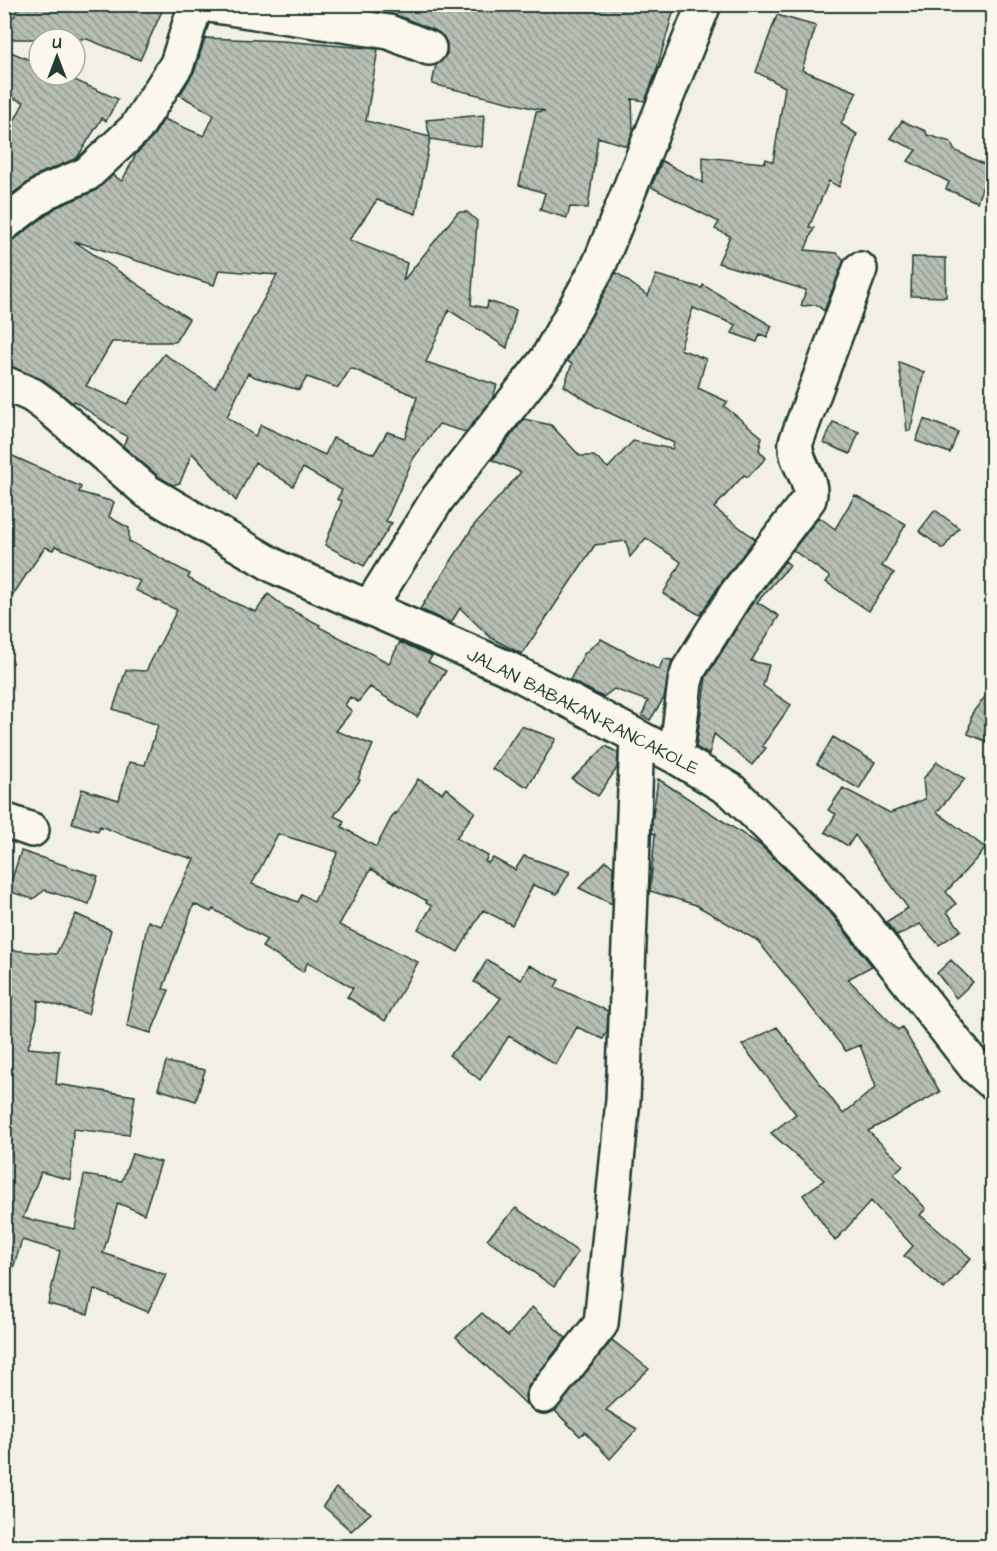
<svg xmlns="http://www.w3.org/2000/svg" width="997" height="1551" font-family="'Architects Daughter',sans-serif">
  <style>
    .building { fill: url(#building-back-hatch); stroke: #1f3d34; stroke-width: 1.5; fill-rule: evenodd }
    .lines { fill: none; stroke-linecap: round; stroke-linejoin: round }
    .minor-casing { stroke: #1f3d34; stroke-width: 38 }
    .minor { stroke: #fbf7ec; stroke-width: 33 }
    .labels { text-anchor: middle; stroke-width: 5; stroke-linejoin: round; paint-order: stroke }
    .street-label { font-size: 18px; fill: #1f3d34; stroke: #fbf7ec }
  </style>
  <defs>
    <pattern id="building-back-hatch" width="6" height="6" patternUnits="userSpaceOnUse" patternTransform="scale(1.5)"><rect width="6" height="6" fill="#b7beb3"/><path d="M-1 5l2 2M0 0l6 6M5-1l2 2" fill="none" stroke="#949c92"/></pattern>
  </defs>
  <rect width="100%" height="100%" fill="#f2f0e5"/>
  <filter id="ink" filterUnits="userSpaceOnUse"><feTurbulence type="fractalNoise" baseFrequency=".0167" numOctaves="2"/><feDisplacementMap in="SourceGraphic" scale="12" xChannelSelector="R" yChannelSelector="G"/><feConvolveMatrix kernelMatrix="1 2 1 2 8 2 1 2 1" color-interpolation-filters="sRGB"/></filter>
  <g filter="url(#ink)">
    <path class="building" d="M19 4H128L162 11 140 60 87 39H4V15L14 17Z
      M380 4H654L675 6 656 72 645 101 632 99 633 131 627 146 598 137 588 208 570 207 567 218 540 210 545 193 519 185 536 112 545 111 432 84 436 65 447 54V45L444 37 436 31 396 15 379 12Z
      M777 15 816 26 802 70 857 92 841 124 857 134 839 187 829 181 809 227 814 228 805 250 837 253 844 260 824 311 817 305 801 306 806 290 718 263 730 236 715 229 719 222 651 187 662 161 703 183V157L764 163 766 159 773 162 785 87 756 72Z
      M205 38 283 41 378 49 366 121 430 137 426 120 484 115 482 147 430 139 416 214 377 200 349 240 407 263 403 281 458 212H467L477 221 471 305 487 308 488 301 516 310 507 348 449 310 426 362 497 385 492 399 466 432 439 424 413 459 386 521 392 523 364 566 325 545 342 501 337 499 342 490 303 468 293 486 255 462 236 501 192 453 180 483 173 485 159 477 123 446 127 437 74 401 73 403 43 380 4 365V242L15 239 57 207 95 191 113 175 122 181 136 154 152 138 164 119 204 136 214 115 180 95 195 70ZM74 241 214 285 219 270 277 275 215 388 164 354 127 404 86 386 112 342H175L189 319ZM351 368 417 397 405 438 387 432 374 454 333 438 325 455 261 425 255 436 227 417 248 373 255 377 299 390 307 377 338 388Z
      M4 49 39 64V75H63L118 99 106 121 102 118 77 158 39 174 4 200V141L24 102 4 95Z
      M902 121 926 131 927 135 951 142 954 150 990 167 977 202 946 189 949 182 908 161 916 150 890 138Z
      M912 257 946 258V297L911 296Z
      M616 272 648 296 656 275 702 288 703 285 772 326 767 337 760 334 757 342 732 333 736 325 693 308 680 349 706 359 698 388 728 402 724 406 762 437 759 450 766 458 748 477 744 475 714 508 755 539 721 583 700 615 663 594 681 562 646 538 630 557 626 541 595 545 522 654 491 638 460 608 451 623 420 609 475 524 521 472 492 460 524 419 551 425 580 456H594L608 468 633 441 672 449 674 443 595 406 564 386 572 364 567 361Z
      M899 362 924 372 910 431H907Z
      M924 419 958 432 950 453 916 441Z
      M833 422 859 432 850 454 824 443Z
      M4 452 81 487 79 492 114 502 109 517 129 528V541L190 574 188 578 221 597 256 612 268 594 285 607 320 625 319 627 389 663 400 642 432 656 428 662 446 671 417 717 370 687 358 702 350 697 345 705 352 711 336 731 373 745 358 779 360 780 334 816 344 821 342 827 376 847 394 813 396 814 418 779 442 793 446 788 475 812 456 838 488 856 485 861 488 863 493 858 515 870 524 856 570 872 557 894 533 885 512 925 483 910 458 952 418 929 432 906 426 903 427 901 371 869 339 925 418 962 385 1021 347 997 353 988 308 962 303 972 262 947 267 940 213 909 211 912 194 904 163 989 169 990 151 1033 127 1026 148 921 161 926 194 859 159 849 100 826 98 831 72 823 82 789 119 800 129 762 145 765 158 725 113 709 126 670 146 671 177 610 135 590 140 581 55 546 53 550 45 547 4 608ZM278 834 338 852 314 902 302 894 298 902 252 884Z
      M855 495 906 524 882 566 894 573 869 611 826 582 830 577 793 550 819 517 835 529Z
      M935 510 959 528 943 549 919 531Z
      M785 561 790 565 757 602 779 616 751 661 769 665 763 686 791 705 762 746 766 748 752 765 714 734 709 755 696 747 706 677 751 605Z
      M601 639 659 670 663 659 672 660 664 698 650 720 642 716 648 701 614 689 603 697 570 680 584 654Z
      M993 687V744L968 734 972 713Z
      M521 726 556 739 528 787 492 769Z
      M833 737 875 762 859 789 817 764Z
      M606 746 618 753 617 768 598 796 572 779Z
      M937 762 965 779 937 812 986 848 946 892 956 904 947 912 961 930 939 945 920 924 897 936 886 922 908 908 855 835 848 846 825 832 836 814 828 810 843 788 890 813 925 799 923 779Z
      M658 779 760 845 833 916 872 966 848 979 898 1030 902 1027 940 1092 868 1131 903 1165 894 1174 926 1209 920 1215 971 1258 944 1289 904 1256 913 1246 871 1201 835 1241 803 1195 824 1180 771 1133 796 1114 742 1045 777 1027 843 1114 876 1087 860 1045 846 1051 758 941 696 905 650 891 655 834 652 833V822Z
      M21 851 98 876 89 904 45 890 33 899 8 891Z
      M606 861 613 867 612 904 579 888Z
      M76 914 111 930 88 1014 38 1000 37 1018 28 1048 59 1051 56 1084 135 1096 129 1135 73 1129 71 1180 41 1172 23 1218 75 1229 84 1175 122 1181 132 1154 161 1162 144 1214 118 1203 103 1253 166 1275 148 1312 94 1289 88 1314 48 1304 60 1251 22 1240 9 1281 4 1280V1023L10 950 56 954Z
      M487 960 521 980 529 965 559 980 555 987 608 1011 607 1031 603 1039 577 1027 556 1065 509 1036 480 1080 449 1055 483 1022 501 998 474 982Z
      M951 960 973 982 956 998 937 973Z
      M166 1062 205 1070 196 1101 158 1089Z
      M516 1208 578 1252 554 1287 487 1239Z
      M532 1307 566 1338 529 1385 525 1394 526 1404 456 1337 482 1313 508 1336Z
      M612 1340 649 1369 606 1410 637 1429 610 1459 585 1432 580 1436 555 1411Z
      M336 1488 371 1513 351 1531 323 1506Z"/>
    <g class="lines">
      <defs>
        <path id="minor" d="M202 4 389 32 429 48
          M4 224 47 191 87 174 136 128 177 64 196 4
          M4 383 32 395 50 408 148 492 278 568 507 668 676 757 732 791 847 903 976 1068 992 1082
          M369 608 438 498 547 359 600 263 704 4
          M676 757 685 682 689 669 736 594 809 499C815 479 793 463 796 442L860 269
          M4 820 32 830
          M544 1396 601 1324 623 1100 637 737"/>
      </defs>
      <use href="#minor" class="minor-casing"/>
      <use href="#minor" class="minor"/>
    </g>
  </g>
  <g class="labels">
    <g class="street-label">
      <text transform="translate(583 711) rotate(27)" y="6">JALAN BABAKAN-RANCAKOLE</text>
    </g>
  </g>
  <rect width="997" height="1551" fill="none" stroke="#fbf7ec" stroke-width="24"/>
  <rect x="12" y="12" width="973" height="1527" fill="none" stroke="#1f3d34" stroke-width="2" filter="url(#ink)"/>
  <g transform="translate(57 57)"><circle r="28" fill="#fbf7ec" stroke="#a3ada2" stroke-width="1.5"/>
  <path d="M0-4.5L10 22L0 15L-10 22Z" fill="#1f3d34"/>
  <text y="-9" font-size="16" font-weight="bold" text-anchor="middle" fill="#1f3d34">U</text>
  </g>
</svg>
